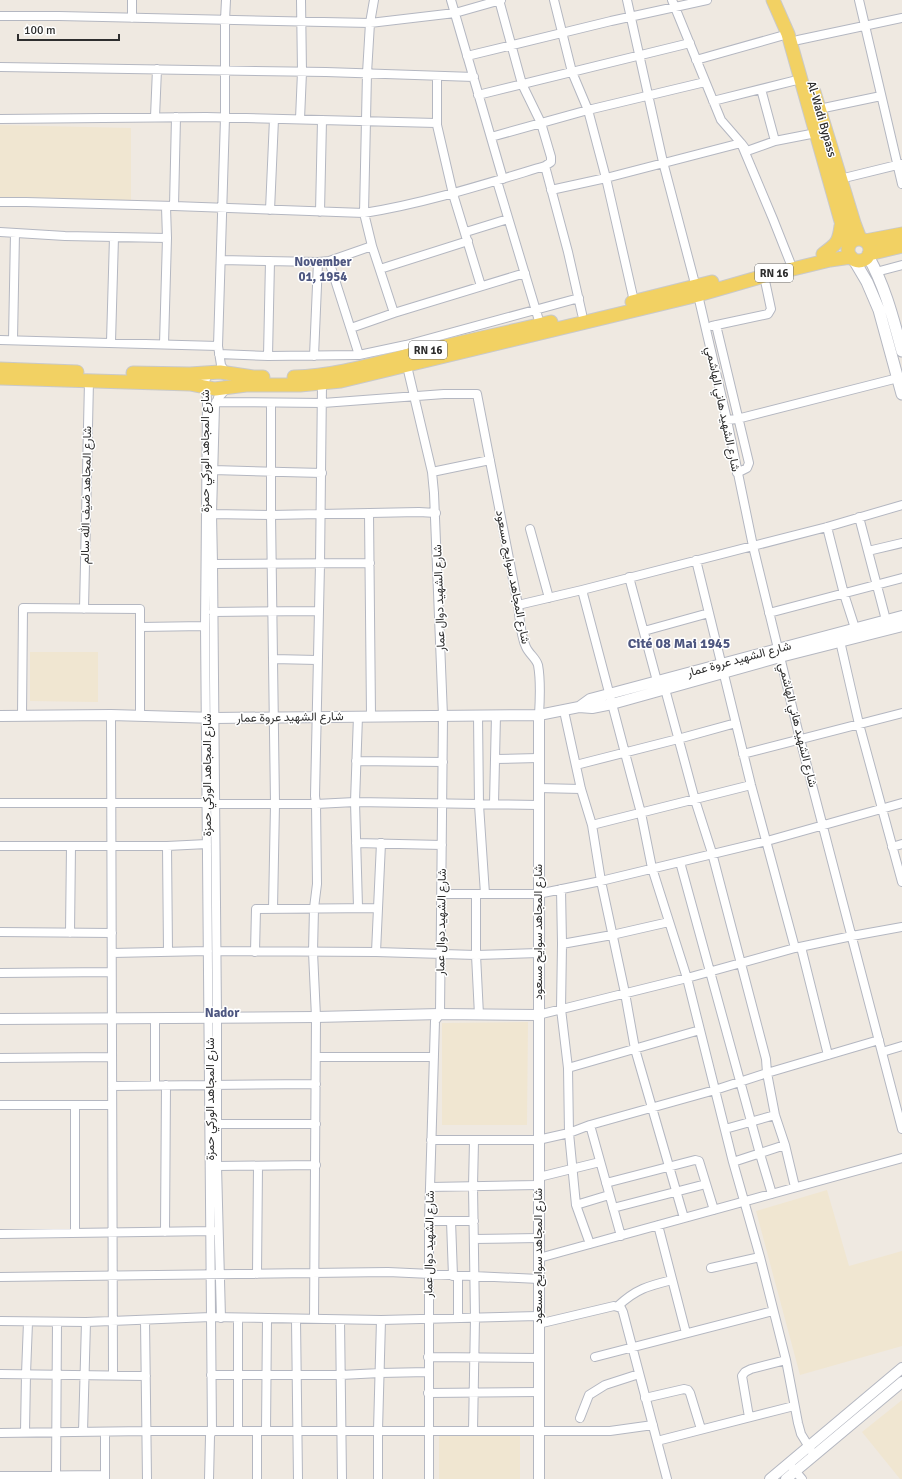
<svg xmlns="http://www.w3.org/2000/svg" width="902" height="1479" font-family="Signika,Vazirmatn,sans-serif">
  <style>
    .education { fill: #f0e6d1 }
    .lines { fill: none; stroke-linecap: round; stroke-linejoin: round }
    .minor-casing { stroke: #b4b7c1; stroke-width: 10 }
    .tertiary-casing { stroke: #b4b7c1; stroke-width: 12 }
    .secondary-casing { stroke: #b4b7c1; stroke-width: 13 }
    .primary-casing { stroke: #c9c9c9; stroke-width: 15 }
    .minor { stroke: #fff; stroke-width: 8 }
    .tertiary { stroke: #fff; stroke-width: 10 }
    .secondary { stroke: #fff; stroke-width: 11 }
    .primary { stroke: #f2d163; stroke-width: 13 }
    .labels { text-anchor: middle; stroke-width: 3; stroke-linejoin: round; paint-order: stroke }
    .shield { fill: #fff; stroke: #6d6d6d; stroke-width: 1 }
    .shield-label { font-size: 11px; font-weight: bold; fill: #2e2e2e }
    .street-label { font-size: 12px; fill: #2e2e2e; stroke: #fff }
    .neighbourhood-label { font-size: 13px; font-weight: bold; fill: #4d5680; stroke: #fff }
    .quarter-label { font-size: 14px; font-weight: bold; fill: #4d5680; stroke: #fff }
  </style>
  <rect width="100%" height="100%" fill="#efe9e1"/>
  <path class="education" d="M0 125 131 128V201L0 197Z
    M30 652H98V702L30 701Z
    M528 1022 527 1125H442V1023Z
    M827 1190 849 1266 902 1251V1346L800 1375 756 1211Z
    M902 1400V1479H900L862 1432Z
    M439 1435H520V1479H439Z"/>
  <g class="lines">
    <defs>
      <path id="minor" d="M226 0 225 20V118L218 346 221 365 227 375
        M451 0 503 179
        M499 0 522 84 541 123 551 157V162L545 166
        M554 0 572 72 588 110 606 178 634 301
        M627 0 663 162 698 295 727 420 753 546 800 739 902 1129
        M672 0 721 120 741 143 773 219 790 262
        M859 0 902 184
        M0 16H59L370 23 455 13 501 0
        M132 18V0
        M798 40 902 18
        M467 56 611 21 707 0
        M696 60 788 34
        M0 67 326 72 474 77
        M437 76V125L453 194 481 286
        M761 89 775 141
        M478 95 690 43
        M713 101 801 79
        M819 109 881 96
        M155 117 157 69
        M0 119 206 117 436 123
        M300 119 302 72 301 0
        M491 137 588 110 705 82
        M840 179 901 164
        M497 181 540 324
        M551 190 606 178 741 143 747 151 775 141 816 133
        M0 202H26L174 206 364 213C426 203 485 184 545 166L568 252 582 314
        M174 206 176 117
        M270 210 274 119
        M320 212 322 120
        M0 232 65 236 167 238
        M466 232 508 219
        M372 246 394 313
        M221 260 318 262 329 261 372 246 364 213 367 73 370 23 374 0
        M329 261 359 355
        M380 269 468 241
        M876 272 902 265
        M716 325 749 463 747 468 737 473
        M712 326 768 314 771 309 764 276
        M351 328 394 313 525 273
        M0 340 218 346
        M13 340 15 233
        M111 342 114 237
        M164 344 167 238 166 207
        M219 354 268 356 359 355 406 345 579 298
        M268 356 270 261
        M314 356 318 262
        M407 366 432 472 434 493 443 716 440 1014 435 1021 429 1221V1479
        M216 402 323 403 444 394H477L518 605C520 618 520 635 526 647 529 654 536 658 538 665 541 681 540 699 539 715
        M271 404V515L275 804 273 909
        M727 420 737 419 898 378
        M213 470 322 473
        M432 472 490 460
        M369 513 371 716
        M212 514 271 515 419 512 436 513
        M859 517 886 620
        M827 527 844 594 855 628
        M530 529 549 598
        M868 551 902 543
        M696 560 751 785 795 948
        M213 564 370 563
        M629 577 657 681
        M582 590 625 753 641 813 652 868 687 978 733 1162 760 1257 786 1360 798 1423 801 1434 812 1452
        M518 605 582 590 827 527 902 505
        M84 609 89 381
        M213 612 319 611
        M769 613 902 578
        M644 631 709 613
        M840 641 859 724 902 882
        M273 659 317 660
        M564 711 581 789 592 825 601 881 625 993 635 1049 684 1218
        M111 715 113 1375
        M478 715 479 805 485 894
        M22 716 23 608 140 609V627
        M140 716V627L205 626
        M358 716 355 802 358 907
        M743 754 902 713
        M495 759 538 758
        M356 761 443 762
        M576 765 678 739 736 723
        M538 788 581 789
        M0 803H207
        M215 804H316L355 802 538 805
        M494 804 496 715
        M592 825 751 785
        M356 843 442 845
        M0 846H167L207 844
        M167 846 168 952
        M892 847 902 844
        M680 862 760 1154 772 1194
        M561 889 562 944 561 1009 568 1068 569 1133 576 1205 590 1244
        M442 894H538L601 881 767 841 902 803
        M476 894V955L479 1015
        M0 932 112 933
        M70 933 71 846
        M562 944 612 935 669 922
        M801 947 828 1055
        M217 951 376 952 476 955 538 953
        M255 952 256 909 378 908
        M376 952 381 843
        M112 953 208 951
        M0 973 111 972
        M538 1015 687 978 795 948 852 936 902 927
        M882 1052 902 1046
        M316 1057H434
        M0 1058 112 1057
        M568 1068 700 1030
        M155 1085V1018
        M112 1086 316 1084
        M0 1105H111
        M217 1124H316
        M590 1125 621 1236
        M725 1129 775 1115
        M431 1140H538L569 1133 590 1125 715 1090 767 1073 766 1059 712 853 695 800 665 689
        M733 1162 785 1145
        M217 1166 316 1165
        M539 1177 600 1162
        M606 1183 695 1160 699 1161 714 1210
        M430 1187 538 1185
        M795 1187 785 1145 775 1115 767 1073 879 1040
        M576 1205 609 1195
        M613 1208 706 1184
        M429 1221H474
        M451 1221 453 1276
        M658 1225 686 1333
        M165 1232 166 1085
        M75 1233V1105
        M0 1234 214 1231
        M474 1239 538 1238
        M539 1258 902 1158
        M711 1268 760 1257
        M257 1274 258 1166
        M0 1277 388 1272 539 1279
        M618 1306C636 1289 648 1286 672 1280
        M221 1318 217 1166V1017L213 564 212 514 215 406 218 398 227 388
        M458 1318V1276
        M238 1319V1431
        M314 1319 316 1017 313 952 314 908 317 884 316 804 315 796 320 564 322 384
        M145 1320 147 1479
        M296 1320 298 1479
        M340 1320 342 1479
        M0 1321 86 1322 211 1317 381 1320 538 1316
        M538 1324 614 1306 621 1308 623 1312 667 1479
        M428 1357 539 1358
        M595 1357 773 1311
        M0 1374 146 1376
        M211 1375H341L380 1373 428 1372
        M428 1393 538 1392
        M645 1398 684 1389 688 1390 690 1393 701 1429
        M749 1417 742 1376 745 1372 751 1369 786 1360
        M580 1418 589 1395 605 1385 639 1374
        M266 1431 267 1319
        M473 1431 475 1318 473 1186 474 1141
        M25 1432 26 1374 28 1322
        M83 1432 86 1322
        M0 1433 147 1431H610L653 1425
        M657 1441 794 1406
        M792 1467 802 1479
        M0 1476 105 1475
        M56 1476 57 1322
        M105 1479V1432
        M209 1479 210 1436 212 1431 205 626 207 401C207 390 201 379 211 371
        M257 1479V1431
        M378 1479V1430L381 1320"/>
      <path id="tertiary" d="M579 707 592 708 612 704 780 657 902 626
        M539 715V1479
        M0 716 111 715 215 718 539 715 579 707 590 699 609 694 902 616
        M0 1019 316 1017 440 1014 538 1015
        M770 1479 902 1368
        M786 1479 902 1382"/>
      <path id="secondary" d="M868 256C885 286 893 318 902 351
        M854 260 867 282 879 310 902 394"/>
      <path id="primary" d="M773 0 788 34 848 246
        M814 92 854 223 860 239
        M848 250a11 11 0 1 1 22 0a11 11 0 1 1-22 0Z
        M865 241 902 234
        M823 254C837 244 839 242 841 226
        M869 254 902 246
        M632 302 712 282
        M0 369 77 372
        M133 373 190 374 220 372 253 377H263
        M294 377C336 376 377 363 417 353 461 342 506 333 551 322
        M0 378 190 384 215 389 246 385H300L341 381 698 295 764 276 830 260 851 257"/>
    </defs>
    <use href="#minor" class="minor-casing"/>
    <use href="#tertiary" class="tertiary-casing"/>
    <use href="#secondary" class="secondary-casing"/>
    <use href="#primary" class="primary-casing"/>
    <use href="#minor" class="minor"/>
    <use href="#tertiary" class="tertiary"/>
    <use href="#secondary" class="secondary"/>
    <use href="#primary" class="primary"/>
  </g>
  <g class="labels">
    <g class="shield">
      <rect x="755" y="264" width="38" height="18" rx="3"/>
      <rect x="409" y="341" width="38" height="18" rx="3"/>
    </g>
    <g class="shield-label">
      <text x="774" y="277">RN 16</text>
      <text x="428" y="354">RN 16</text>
    </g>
    <g class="street-label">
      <text transform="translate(822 119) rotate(74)" y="4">Al-Wadi Bypass</text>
      <text transform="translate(723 409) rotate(78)" y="4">شارع الشهيد هاني الهاشمي</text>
      <text transform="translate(205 451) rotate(-90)" y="4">شارع المجاهد الوركي حمزة</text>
      <text transform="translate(86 495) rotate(-89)" y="4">شارع المجاهد ضيف الله سالم</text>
      <text transform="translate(513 577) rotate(79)" y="4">شارع المجاهد سوايح مسعود</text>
      <text transform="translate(439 598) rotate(-92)" y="4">شارع الشهيد دوال عمار</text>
      <text transform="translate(739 659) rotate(-15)" y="4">شارع الشهيد عروة عمار</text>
      <text transform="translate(290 717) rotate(-1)" y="4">شارع الشهيد عروة عمار</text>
      <text transform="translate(798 725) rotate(76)" y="4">شارع الشهيد هاني الهاشمي</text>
      <text transform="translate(207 775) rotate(-90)" y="4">شارع المجاهد الوركي حمزة</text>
      <text transform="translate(441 922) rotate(-89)" y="4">شارع الشهيد دوال عمار</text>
      <text transform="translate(538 932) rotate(-90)" y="4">شارع المجاهد سوايح مسعود</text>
      <text transform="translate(210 1099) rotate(-90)" y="4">شارع المجاهد الوركي حمزة</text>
      <text transform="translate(429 1244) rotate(-89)" y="4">شارع الشهيد دوال عمار</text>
      <text transform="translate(538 1256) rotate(-90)" y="4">شارع المجاهد سوايح مسعود</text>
    </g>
    <g class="neighbourhood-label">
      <text x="323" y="266">November<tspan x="323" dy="15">01, 1954</tspan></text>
      <text x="222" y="1017">Nador</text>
    </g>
    <g class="quarter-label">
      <text x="679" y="648">Cité 08 Mai 1945</text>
    </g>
  </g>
  <path d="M18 34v6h101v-6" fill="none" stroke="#2e2e2e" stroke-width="2"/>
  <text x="24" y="34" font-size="12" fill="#2e2e2e" stroke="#ffffff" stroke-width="3" paint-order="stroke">100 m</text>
</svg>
